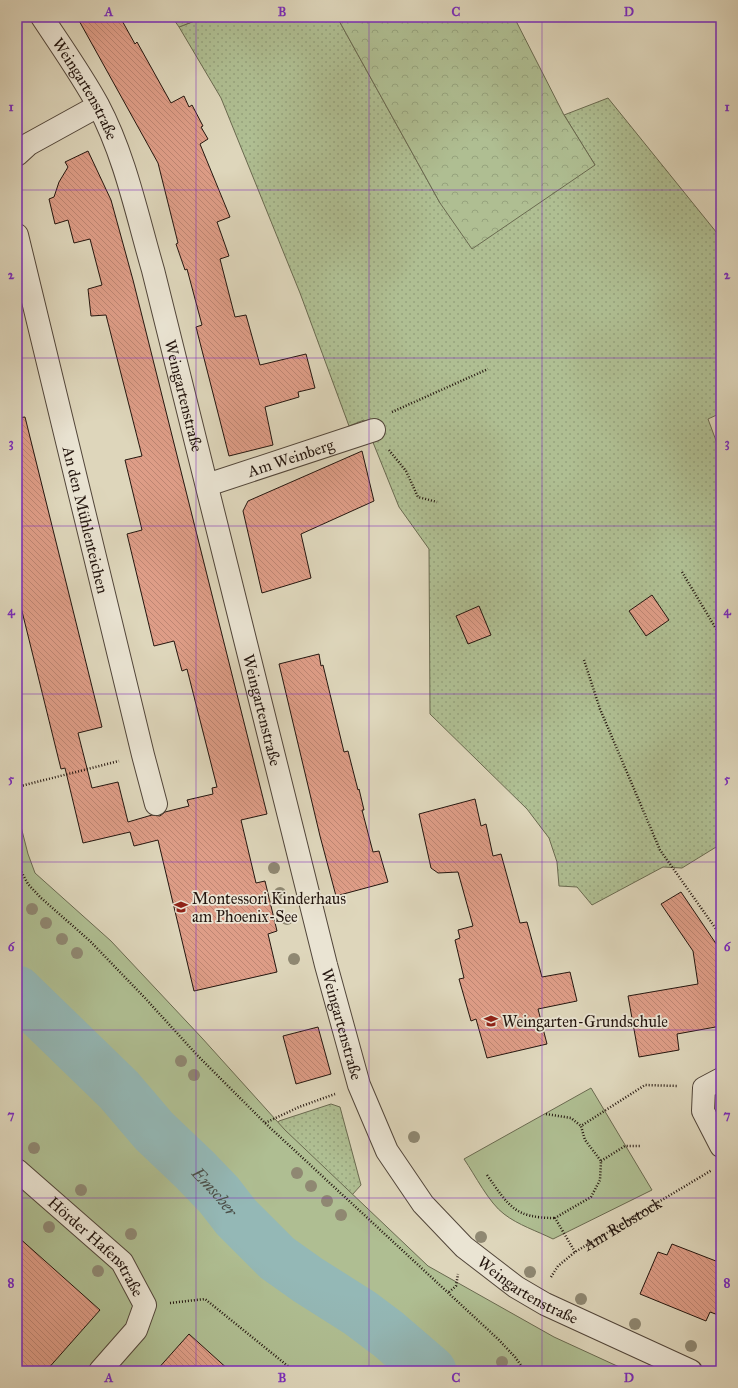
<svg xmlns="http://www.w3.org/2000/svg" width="738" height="1388" font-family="'IM FELL Great Primer',serif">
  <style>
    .grass { fill: url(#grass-dots); stroke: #6a6a50 }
    .forest { fill: url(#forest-crowns); stroke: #6a6a50 }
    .park { fill: #afbe92; stroke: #6a6a50 }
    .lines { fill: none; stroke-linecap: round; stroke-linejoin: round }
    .river { stroke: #94b8b6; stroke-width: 51 }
    .building { fill: url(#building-back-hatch); stroke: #24160f }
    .minor-casing { stroke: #52463a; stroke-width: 24 }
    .tertiary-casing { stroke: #52463a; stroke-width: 24 }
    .path { stroke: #24160f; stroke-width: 2.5; stroke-dasharray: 1 2; stroke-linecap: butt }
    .minor { stroke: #eae4d3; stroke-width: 22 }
    .tertiary { stroke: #eae4d3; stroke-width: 22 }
    .tree { fill: #8f8872 }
    .grid { fill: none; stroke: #7b2cbf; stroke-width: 1; stroke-opacity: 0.55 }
    .labels { text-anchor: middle; stroke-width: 3.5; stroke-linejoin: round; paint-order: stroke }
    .street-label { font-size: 16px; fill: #24160f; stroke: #eae4d3 }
    .poi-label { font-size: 16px; fill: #24160f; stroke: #eae4d3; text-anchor: start }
    .water-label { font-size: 17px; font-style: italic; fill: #4b4f49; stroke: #eae4d3 }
    .neatline { fill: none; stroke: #7b2cbf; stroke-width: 1.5 }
    .grid-label { font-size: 13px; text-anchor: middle; font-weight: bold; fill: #7b2cbf }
  </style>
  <defs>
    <pattern id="grass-dots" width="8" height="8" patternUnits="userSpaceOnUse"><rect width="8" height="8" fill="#afbe92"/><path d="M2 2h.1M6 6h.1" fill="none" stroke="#96a37d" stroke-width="1.8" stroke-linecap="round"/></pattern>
    <pattern id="forest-crowns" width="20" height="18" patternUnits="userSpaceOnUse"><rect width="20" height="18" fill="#afbe92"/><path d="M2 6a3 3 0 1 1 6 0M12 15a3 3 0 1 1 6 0" fill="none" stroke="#96a37d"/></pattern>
    <pattern id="building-back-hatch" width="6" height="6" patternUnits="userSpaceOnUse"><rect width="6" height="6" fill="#de9d87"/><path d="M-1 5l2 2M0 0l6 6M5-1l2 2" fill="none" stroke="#be8673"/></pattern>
  </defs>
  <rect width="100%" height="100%" fill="#ded6bb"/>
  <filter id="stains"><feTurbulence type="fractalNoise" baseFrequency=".005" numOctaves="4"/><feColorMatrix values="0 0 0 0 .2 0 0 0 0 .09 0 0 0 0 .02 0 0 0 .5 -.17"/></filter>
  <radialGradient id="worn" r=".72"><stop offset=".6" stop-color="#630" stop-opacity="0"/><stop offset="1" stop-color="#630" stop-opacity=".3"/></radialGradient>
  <path class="grass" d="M205 17H337L440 203 595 165 564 115 608 98 721 238V413L708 419 721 454V844L682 868 663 867 592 905 577 887 559 886 557 862 549 838 527 809 430 714 429 549 399 507 364 420 349 426 300 293 221 98 179 27Z
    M331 1104 340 1107 361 1185 352 1195 276 1125 279 1121Z"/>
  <path class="forest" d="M172 17H205L179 27Z
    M337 17H514L564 115 595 165 472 249 440 203Z"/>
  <path class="park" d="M17 811 28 854 35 873 111 941 202 1038 285 1130 428 1266 554 1337 628 1371H17Z
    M591 1088 652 1190 553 1239C537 1231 518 1225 504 1214 489 1203 475 1175 464 1159Z"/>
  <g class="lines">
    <path class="river" id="s1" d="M17 991 119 1090 154 1131 195 1170 219 1195 236 1217 277 1258 308 1280 360 1313 388 1334 431 1371"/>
  </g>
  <path class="building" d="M77 17H120L135 44 137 42 171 103 184 96 189 107 192 105 203 126 201 127 208 139 200 144 230 217 217 222 229 256 220 259 235 317 246 315 260 365 306 354 315 388 298 392 299 397 265 407 273 445 229 456 196 327 202 325 187 269 185 270 176 244 178 243 158 163Z
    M88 151 111 200 133 280 267 814 241 820 256 883 265 881 277 931 268 934 277 972 194 991 158 840 134 846 130 832 83 843 65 768 61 769 17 591V418L25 417 102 727 78 733 92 788 118 782 128 822 152 815 160 816 165 812 189 806 187 800 213 794 212 788 217 787 187 669 182 671 174 641 154 646 127 534 142 530 125 460 142 456 106 315 91 316 88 289 102 285 90 239 74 243 68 220 55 224 49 199 54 197 59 182 68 167 65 162Z
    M362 451 374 501 301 534 311 578 262 593 243 511 248 501Z
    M652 595 669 620 646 636 629 611Z
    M479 606 491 635 468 644 456 616Z
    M319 654 321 666 323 665 344 752 348 751 358 790 359 789 364 810H362L373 852 379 851 388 882 336 896 320 836 279 664Z
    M475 799 481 826 486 824 493 856 501 854 520 923 527 922 542 977 570 972 577 1001 538 1009 547 1044 487 1058 476 1019 471 1021 459 979 464 978 455 940 460 938 458 930 473 926 458 872 438 873 431 868 419 814Z
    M681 892 721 951V1026L677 1034 679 1050 639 1057 628 996 698 984 693 951 661 904Z
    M318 1027 331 1074 296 1084 283 1036Z
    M17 1236 100 1310 46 1371H17Z
    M672 1244 721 1263V1316L710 1312 706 1321 640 1294 658 1252 667 1255Z
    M189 1334 230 1371H156Z"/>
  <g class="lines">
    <defs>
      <g id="minor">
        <path d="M17 155 29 144 98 106"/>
        <path id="s3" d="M17 235 143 755 156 804"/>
        <path id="s4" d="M207 485 374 430"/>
        <path d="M721 1079 704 1088 703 1111 721 1146"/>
        <path id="s5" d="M17 1170 122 1262 145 1305 136 1330 100 1371"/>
      </g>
      <g id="tertiary">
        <path id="s6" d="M42 17C61 46 81 74 98 105 125 156 137 215 153 270L326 965 359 1085 387 1151 423 1204 464 1247 516 1287 545 1304 691 1371"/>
      </g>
    </defs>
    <use href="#minor" class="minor-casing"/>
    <use href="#tertiary" class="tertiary-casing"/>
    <g class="path">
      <path d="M392 412 488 369"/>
      <path d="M389 450 406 471 418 497 437 502"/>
      <path d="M682 572 721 637"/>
      <path d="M584 660 600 709 660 850 721 936"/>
      <path d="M17 787 119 761"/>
      <path d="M17 864 28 884 41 898 90 941 145 998 197 1055 265 1123 498 1339 515 1357 525 1371"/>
      <path d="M546 1114 571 1118 581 1126"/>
      <path d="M265 1123 299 1107 335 1094"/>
      <path d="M601 1161 625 1146H641"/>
      <path d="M487 1175C509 1206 514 1218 555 1218"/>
      <path d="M575 1252 555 1218 591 1197 600 1180 601 1161 585 1140 581 1126 645 1085 678 1086"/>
      <path id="s2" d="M551 1277 558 1266 575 1252 712 1170"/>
      <path d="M449 1292 456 1286 458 1274"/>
      <path d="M170 1303 205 1299 294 1371"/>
    </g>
    <use href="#minor" class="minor"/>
    <use href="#tertiary" class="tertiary"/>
  </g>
  <g class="tree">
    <circle cx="274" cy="868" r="6"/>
    <circle cx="280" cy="893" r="6"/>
    <circle cx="32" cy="909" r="6"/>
    <circle cx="287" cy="919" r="6"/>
    <circle cx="46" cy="923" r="6"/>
    <circle cx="62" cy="939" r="6"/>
    <circle cx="77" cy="953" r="6"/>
    <circle cx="294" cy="959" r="6"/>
    <circle cx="181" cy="1061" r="6"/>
    <circle cx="194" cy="1075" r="6"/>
    <circle cx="414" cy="1137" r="6"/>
    <circle cx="34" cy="1148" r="6"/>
    <circle cx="297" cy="1173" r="6"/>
    <circle cx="311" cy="1186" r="6"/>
    <circle cx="81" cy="1190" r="6"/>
    <circle cx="327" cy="1201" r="6"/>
    <circle cx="341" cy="1215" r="6"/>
    <circle cx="49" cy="1227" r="6"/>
    <circle cx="131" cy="1234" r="6"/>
    <circle cx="481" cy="1237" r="6"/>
    <circle cx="98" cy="1271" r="6"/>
    <circle cx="530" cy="1272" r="6"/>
    <circle cx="581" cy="1299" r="6"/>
    <circle cx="635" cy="1324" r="6"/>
    <circle cx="691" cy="1346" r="6"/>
    <circle cx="502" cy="1362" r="6"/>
  </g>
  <path class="grid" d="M196 17V1371M369 17V1371M542 17V1371M17 190H721M17 358H721M17 526H721M17 694H721M17 862H721M17 1030H721M17 1198H721"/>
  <defs>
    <symbol id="school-bare" viewBox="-9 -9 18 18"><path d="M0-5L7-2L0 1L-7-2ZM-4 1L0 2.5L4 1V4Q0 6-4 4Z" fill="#8f2418" stroke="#eae4d3" stroke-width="2.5" paint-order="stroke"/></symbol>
  </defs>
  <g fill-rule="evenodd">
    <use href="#school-bare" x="171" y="897" width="20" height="20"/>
    <use href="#school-bare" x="481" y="1011" width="20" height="20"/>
  </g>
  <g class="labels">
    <g class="street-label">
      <text dy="6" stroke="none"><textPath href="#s6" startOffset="84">Weingartenstraße</textPath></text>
      <text dy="6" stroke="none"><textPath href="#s6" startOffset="408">Weingartenstraße</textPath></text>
      <text dy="6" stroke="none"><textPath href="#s4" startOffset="88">Am Weinberg</textPath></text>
      <text dy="6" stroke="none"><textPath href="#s3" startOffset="293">An den Mühlenteichen</textPath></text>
      <text dy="6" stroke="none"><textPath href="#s6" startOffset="732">Weingartenstraße</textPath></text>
      <text dy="6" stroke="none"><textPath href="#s6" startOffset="1056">Weingartenstraße</textPath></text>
      <text dy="6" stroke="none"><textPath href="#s2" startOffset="90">Am Rebstock</textPath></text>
      <text dy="6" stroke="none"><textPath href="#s5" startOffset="111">Hörder Hafenstraße</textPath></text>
      <text dy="6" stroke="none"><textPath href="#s6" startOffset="1392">Weingartenstraße</textPath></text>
    </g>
    <g class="poi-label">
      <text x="192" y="904">Montessori Kinderhaus<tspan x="192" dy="18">am Phoenix-See</tspan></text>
      <text x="502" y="1027">Weingarten-Grundschule</text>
    </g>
    <g class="water-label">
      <text dy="6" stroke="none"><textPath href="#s1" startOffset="282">Emscher</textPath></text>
    </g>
  </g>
  <rect width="738" height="1388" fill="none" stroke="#ded6bb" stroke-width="44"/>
  <rect x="22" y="22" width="694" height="1344" class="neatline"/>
  <g class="grid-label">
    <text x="109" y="16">A</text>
    <text x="282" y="16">B</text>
    <text x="456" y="16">C</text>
    <text x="629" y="16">D</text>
    <text x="11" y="111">1</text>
    <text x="727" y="111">1</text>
    <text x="11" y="279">2</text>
    <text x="727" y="279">2</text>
    <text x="11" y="447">3</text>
    <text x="727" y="447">3</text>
    <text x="11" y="615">4</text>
    <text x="727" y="615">4</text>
    <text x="11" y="783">5</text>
    <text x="727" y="783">5</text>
    <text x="11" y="951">6</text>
    <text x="727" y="951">6</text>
    <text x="11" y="1119">7</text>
    <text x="727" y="1119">7</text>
    <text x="11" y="1287">8</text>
    <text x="727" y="1287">8</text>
    <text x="109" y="1382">A</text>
    <text x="282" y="1382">B</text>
    <text x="456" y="1382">C</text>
    <text x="629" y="1382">D</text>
  </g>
  <rect width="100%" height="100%" filter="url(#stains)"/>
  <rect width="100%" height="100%" fill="url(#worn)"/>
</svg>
